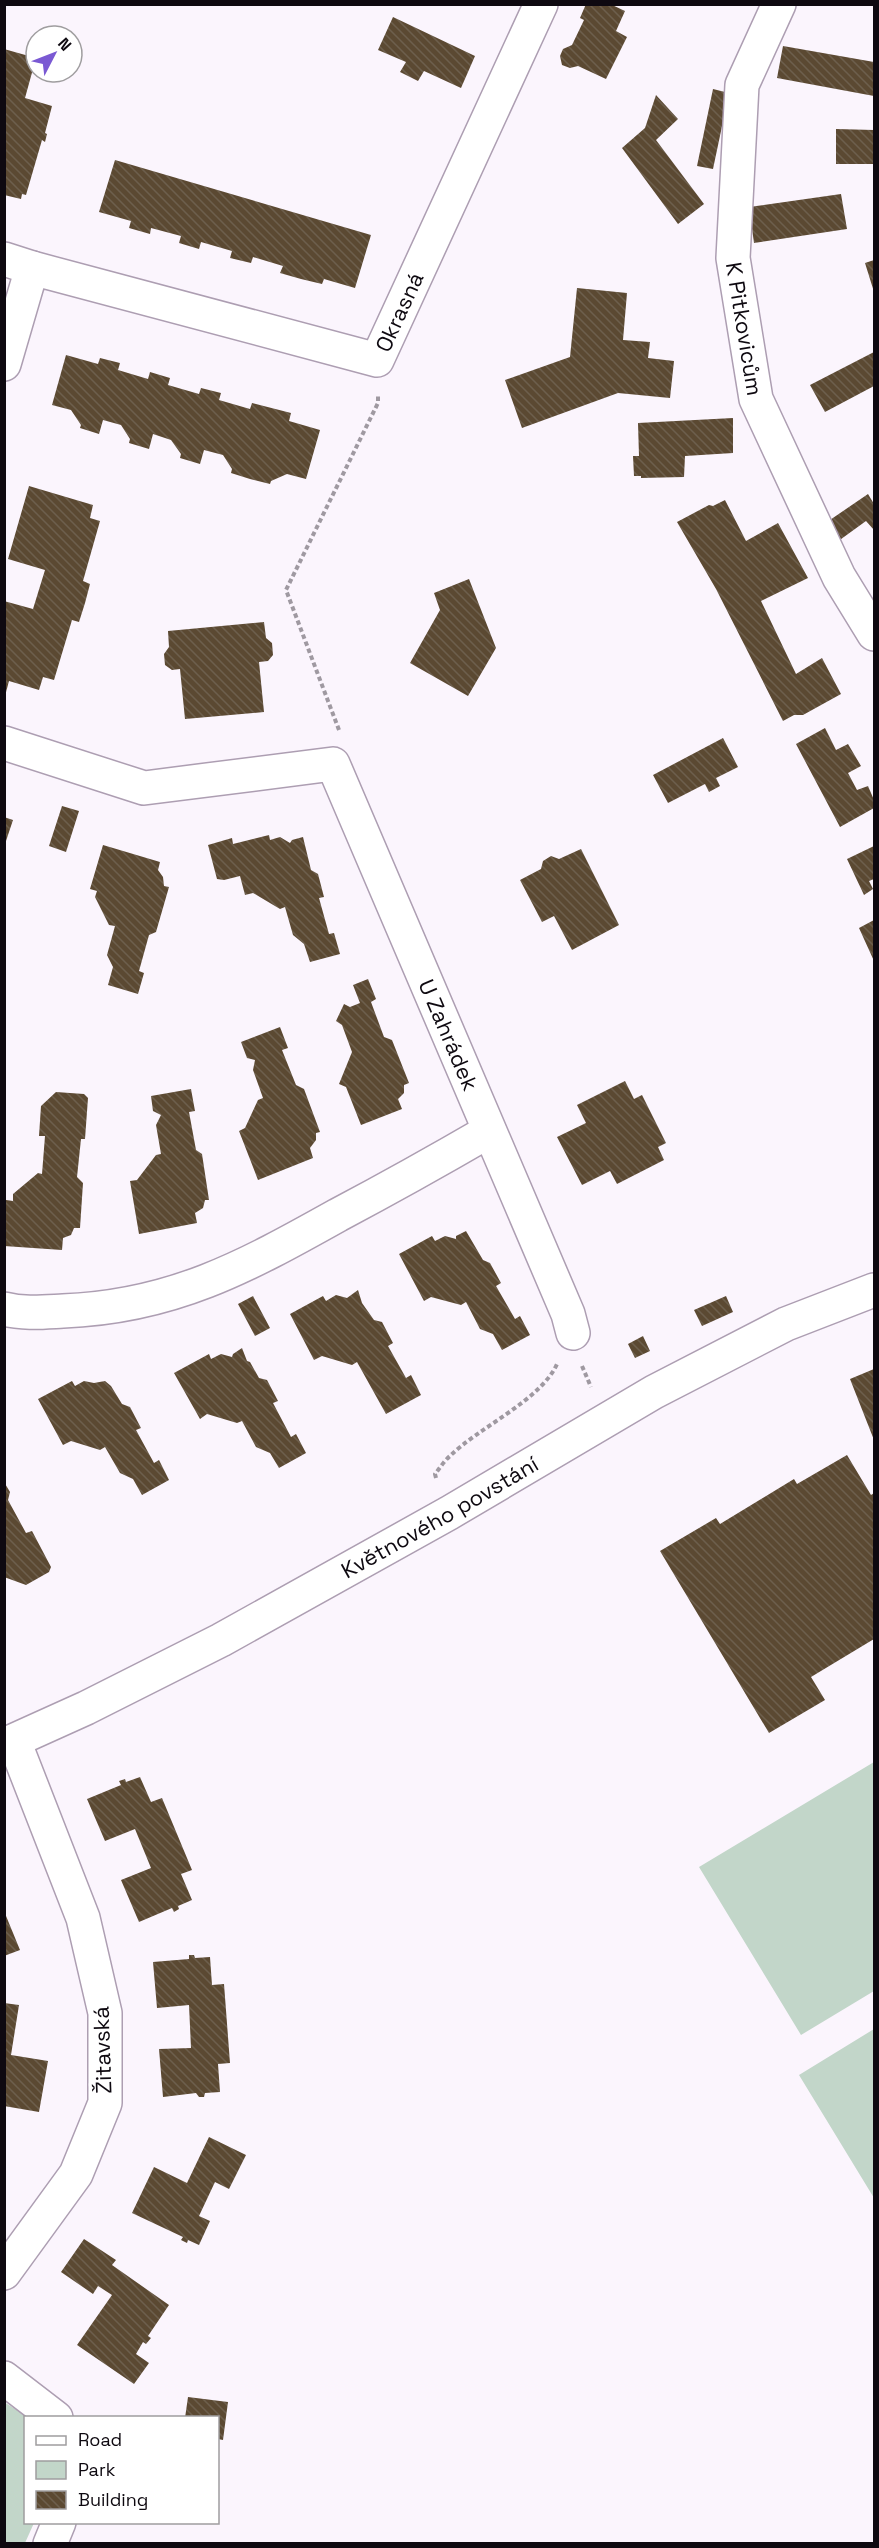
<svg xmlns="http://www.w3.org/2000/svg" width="879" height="2548" font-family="'Space Grotesk',sans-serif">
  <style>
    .park { fill: #c2d6c9 }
    .building { fill: url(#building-back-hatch) }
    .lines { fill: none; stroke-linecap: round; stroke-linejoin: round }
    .street-casing { stroke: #ad9eb2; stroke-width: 36 }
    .secondary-casing { stroke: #ad9eb2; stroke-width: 36 }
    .path { stroke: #9f99a1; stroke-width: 4; stroke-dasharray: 4.5 3; stroke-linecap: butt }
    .street { stroke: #fff; stroke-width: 33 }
    .secondary { stroke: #fff; stroke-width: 33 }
    .labels { text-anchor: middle; stroke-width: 6; stroke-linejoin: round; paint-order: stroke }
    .street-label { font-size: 22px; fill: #0e0910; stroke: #fff }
  </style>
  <defs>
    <pattern id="building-back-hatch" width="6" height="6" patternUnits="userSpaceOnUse" patternTransform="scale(1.5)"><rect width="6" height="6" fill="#5b4932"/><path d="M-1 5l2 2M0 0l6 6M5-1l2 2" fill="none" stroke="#6d5f4d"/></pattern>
  </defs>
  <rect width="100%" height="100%" fill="#fbf5fd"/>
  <path class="park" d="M874 1762V1991L801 2035 699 1867Z
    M874 2029V2198L799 2075Z
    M4 2402 28 2417 26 2418V2522L34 2523 25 2543H5Z"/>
  <path class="building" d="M586 4H610L625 11 616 31 627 37 606 79 578 66 570 68 562 65 560 56 563 49 572 45 584 20 580 18Z
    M393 17 475 56 461 88 424 71 418 81 400 72 406 62 378 50Z
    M783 46 874 62V96L777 78Z
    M4 49 36 58 25 98 52 106 45 133 47 134 45 142 42 140 26 195 22 194 21 199 4 195Z
    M713 89 729 93 713 169 697 166Z
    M656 95 678 119 656 140 704 204 678 224 622 148 645 128Z
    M836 129 874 130V164H836Z
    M115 160 371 235 355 288 324 279 322 284 301 279 280 273 283 266 253 257 251 263 230 258 232 251 201 242 199 249 179 243 181 236 151 228 150 234 129 228 131 221 99 212Z
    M841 194 847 229 754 243 749 207Z
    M874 260V292L865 263Z
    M577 288 627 293 623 340 650 342 648 358 674 361 670 398 618 393 522 428 505 380 570 357Z
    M874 352V386L825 412 810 385Z
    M66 355 98 364 100 358 120 363 118 370 148 379 150 372 170 378 168 385 199 394 201 388 221 393 219 400 250 409 252 403 291 413 289 421 320 430 306 479 287 474 271 481 270 484 250 479 231 473 232 469 223 455 204 450 200 464 180 458 181 454 171 440 153 434 149 449 129 443 130 439 121 425 103 420 99 434 80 428 81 425 71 410 52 405Z
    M733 418V453L685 456 684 477 641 478V476H634L633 456H639L638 423Z
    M29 486 93 505 90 518 100 521 83 581 90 584 85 603 79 622 72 620 54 680 43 677 39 690 9 681 5 696 4 601 33 609 45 570 8 559Z
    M868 494 874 504V530L866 521 837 542 827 522Z
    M725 500 746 541 778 523 808 578 761 601 796 674 822 658 841 694 803 715H794L783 721 716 589 677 522 709 505 713 506Z
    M469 579 496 648 468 696 410 663 440 610 434 593Z
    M264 622 266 638 272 643 273 655 268 661 259 662 264 712 185 719 180 669 172 670 165 665 164 654 169 647 168 631Z
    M825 728 836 750 848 744 861 766 848 773 857 790 868 786 874 800V808L840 827 796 744Z
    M723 738 738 767 716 778 720 786 709 792 705 784 668 803 653 775Z
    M62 806 79 811 66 852 49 846Z
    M4 817 13 820 5 844H4Z
    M269 835 270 840 280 837 290 843 292 840 303 837 311 870 318 874 324 897 319 898 329 934 334 933 340 954 310 962 304 944 293 935 285 907 280 909 253 893 245 895 240 876 224 880 217 879 208 845 232 838 233 844Z
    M103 845 160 862 158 870 163 877 164 886 169 887 156 932 149 935 139 971 144 973 138 994 108 985 113 967 107 955 115 926 109 925 95 897 97 891 90 889Z
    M874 846V879L869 881 873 889 864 895 847 859Z
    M581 849 619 925 572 950 554 916 542 922 520 880 541 869 543 861 551 856 559 859Z
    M874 920V961L859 928Z
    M368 979 376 999 371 1002 384 1037 392 1040 409 1083 404 1085V1093L398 1099 402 1109 361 1125 346 1087 339 1084 352 1052 342 1025 336 1021 344 1004 350 1007 360 1003 353 985Z
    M280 1027 288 1048 282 1050 296 1085 304 1089 320 1132 316 1133V1140L310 1148 313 1158 258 1180 239 1131 245 1128 258 1100 263 1098 253 1070 255 1060 247 1058 241 1042Z
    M625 1081 634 1099 642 1095 666 1143 658 1147 664 1160 617 1184 610 1171 582 1185 557 1137 586 1123 577 1105Z
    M191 1089 195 1111 189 1112 196 1150 202 1154 209 1200H205L203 1208 195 1213 197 1223 139 1234 130 1181 137 1180 156 1155 161 1154 156 1125 161 1115 153 1111 151 1096Z
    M56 1092 84 1094 88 1098 85 1139H81L77 1177 83 1183 80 1228H74L71 1235 63 1238 62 1250 4 1246 6 1200 13 1201V1194L38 1173 42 1174 45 1136H39L41 1106Z
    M466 1231 483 1260 490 1263 501 1283 496 1286 515 1319 520 1316 530 1335 502 1350 493 1334 480 1329 466 1302 461 1305 431 1297 424 1301 399 1254 432 1236 435 1241 445 1236 456 1239V1236Z
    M358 1290 362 1303 374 1320 382 1322 393 1343 388 1346 406 1378 411 1375 421 1395 386 1414 357 1362 352 1365 322 1356 314 1360 290 1314 323 1296 326 1301 336 1295 347 1298Z
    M253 1296 270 1328 255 1336 238 1304Z
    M726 1296 733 1312 702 1326 694 1310Z
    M643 1336 650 1351 635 1358 628 1344Z
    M242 1348 247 1361 250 1362 259 1378 267 1380 278 1401 273 1403 291 1437 296 1434 306 1453 279 1468 270 1453 256 1447 242 1421 237 1423 207 1414 200 1419 174 1373 209 1354 211 1359 221 1354 232 1357 233 1354Z
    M874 1369V1440L850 1379Z
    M72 1381 75 1386 84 1381 94 1383 105 1381 111 1386 122 1404 130 1407 141 1428 136 1430 154 1463 159 1460 169 1480 142 1495 133 1479 120 1473 105 1447 100 1450 71 1441 63 1445 38 1399Z
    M847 1455 871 1495 874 1493V1639L811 1677 825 1700 769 1733 660 1551 716 1518 720 1524 794 1479 797 1484Z
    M4 1482 10 1492 8 1500 26 1533 32 1531 51 1567 49 1572 26 1585 4 1577Z
    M140 1777 151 1802 162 1798 192 1870 181 1874 192 1900 178 1906 179 1909 174 1912 172 1908 139 1922 121 1880 151 1868 135 1829 105 1841 87 1799 121 1785 119 1781 125 1779 126 1782Z
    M4 1911 20 1950 4 1956Z
    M189 1955H194L195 1958 210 1957 212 1985 224 1984 230 2063 218 2064 220 2092 205 2093 204 2097H199L196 2093 163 2097 159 2049 191 2048 189 2005 157 2008 153 1962 189 1959Z
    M4 2003 19 2005 11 2055 48 2061 39 2112 4 2106Z
    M209 2137 246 2155 229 2189 215 2182 199 2216 210 2221 199 2245 188 2240 187 2243 181 2240 183 2237 132 2213 154 2167 187 2183Z
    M84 2239 116 2260 112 2265 169 2305 148 2336 151 2338 146 2344 143 2342 136 2354 149 2363 134 2384 77 2345 112 2295 98 2286 93 2294 61 2272Z
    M188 2397 228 2402 223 2440 218 2439V2418H185Z"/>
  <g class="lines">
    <defs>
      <g id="street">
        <path id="s1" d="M779 4 742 85 733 258 756 399 839 577 874 634"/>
        <path d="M4 259 32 268"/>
        <path id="s2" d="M4 364 32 268 377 360 541 4"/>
        <path id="s3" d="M4 743 144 788 333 764 568 1314 573 1333"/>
        <path d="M4 1309C24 1314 43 1312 63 1311 172 1307 245 1267 338 1215 389 1188 439 1160 489 1131"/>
        <path d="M4 2273 76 2174 105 2103V2013L83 1918 14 1741"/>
        <path d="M4 2378 56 2418"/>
        <path d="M50 2544 59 2522"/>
      </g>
      <g id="secondary">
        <path id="s4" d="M4 1745 86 1708 221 1640 449 1513 654 1392 786 1324 874 1290"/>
      </g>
    </defs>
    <use href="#street" class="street-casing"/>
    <use href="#secondary" class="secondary-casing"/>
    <path class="path" d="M339 730 286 590 378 403V396
      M582 1366 591 1387
      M436 1478 435 1474C440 1468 444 1461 450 1456 478 1428 541 1400 557 1364"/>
    <use href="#street" class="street"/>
    <use href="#secondary" class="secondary"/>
  </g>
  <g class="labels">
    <g class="street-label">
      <text dy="8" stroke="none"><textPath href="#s2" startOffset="510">Okrasná</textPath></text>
      <text dy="8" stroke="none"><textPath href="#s1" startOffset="334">K Pitkovicům</textPath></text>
      <text dy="8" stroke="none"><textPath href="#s3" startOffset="632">U Zahrádek</textPath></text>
      <text dy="8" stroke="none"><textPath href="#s4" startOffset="492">Květnového povstání</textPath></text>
      <text transform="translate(102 2050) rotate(-92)" y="8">Žitavská</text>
    </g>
  </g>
  <rect width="879" height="2548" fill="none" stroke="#0e0910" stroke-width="12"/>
  <rect x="24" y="2416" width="195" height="108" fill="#ffffff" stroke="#9f9d9f" stroke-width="1.5"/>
  <rect x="36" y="2436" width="30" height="9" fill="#ffffff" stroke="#9f9d9f" stroke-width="1.5"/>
  <text x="78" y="2446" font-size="18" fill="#0e0910">Road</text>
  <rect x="36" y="2461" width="30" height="18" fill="#c2d6c9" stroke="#9f9d9f" stroke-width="1.5"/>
  <text x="78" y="2476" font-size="18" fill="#0e0910">Park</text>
  <rect x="36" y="2491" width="30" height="18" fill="url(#building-back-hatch)" stroke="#9f9d9f" stroke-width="1.5"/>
  <text x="78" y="2506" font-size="18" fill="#0e0910">Building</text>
  <g transform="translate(54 54) rotate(48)"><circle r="28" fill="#ffffff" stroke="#9f9d9f" stroke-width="1.5"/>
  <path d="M0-4.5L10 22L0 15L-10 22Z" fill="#7a59d3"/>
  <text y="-9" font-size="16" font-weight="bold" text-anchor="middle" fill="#0e0910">N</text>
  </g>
</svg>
